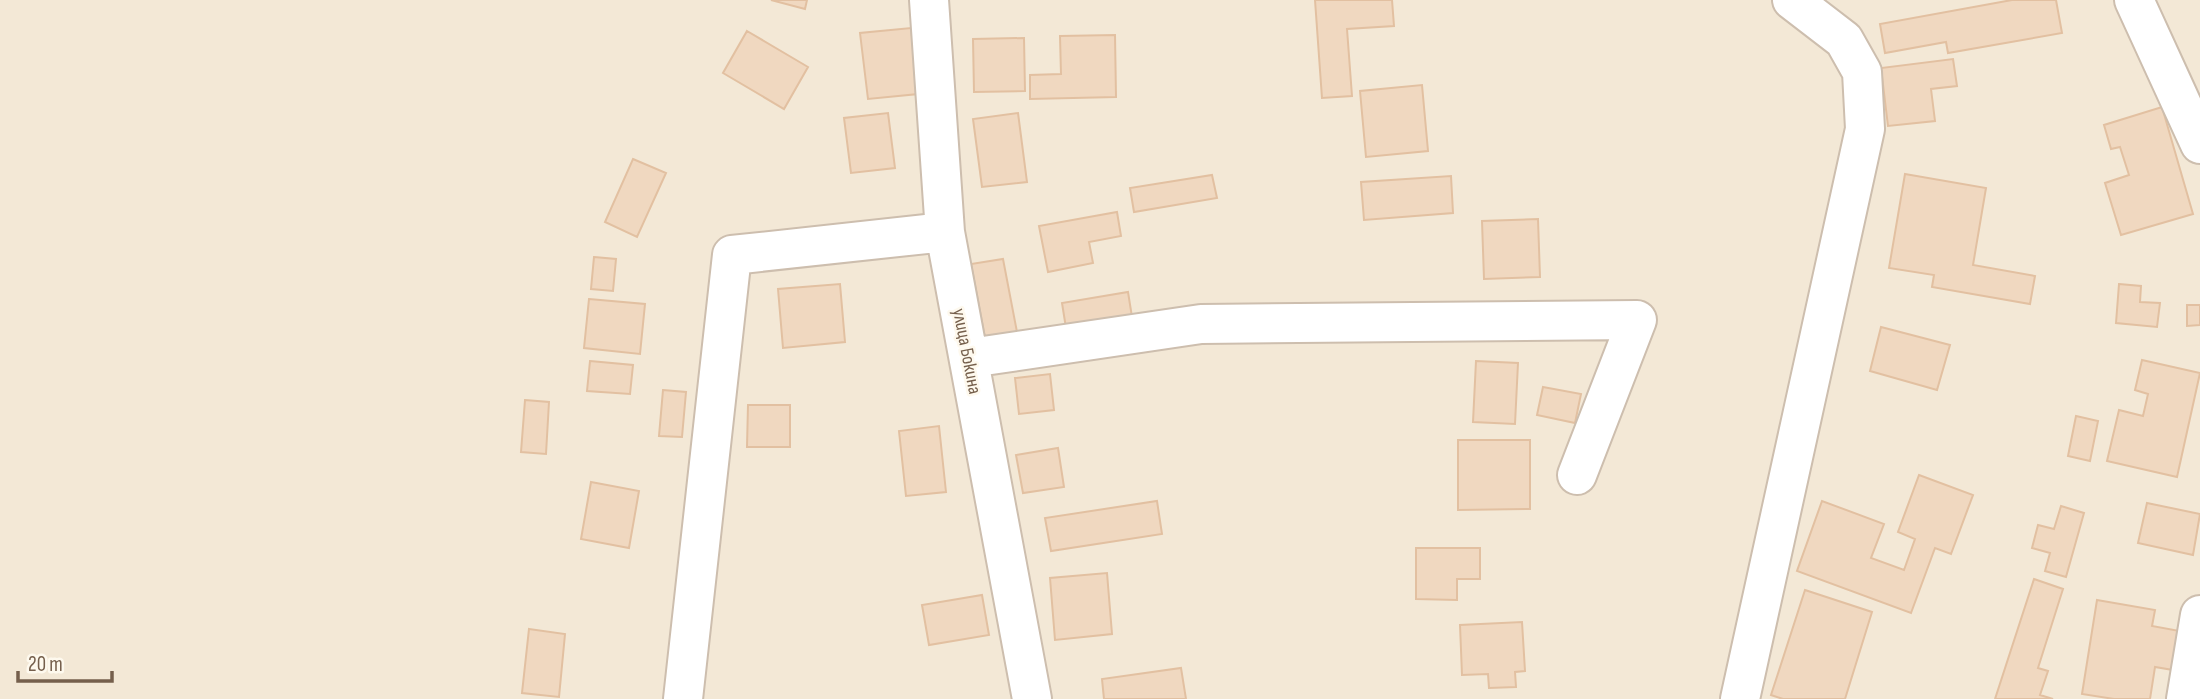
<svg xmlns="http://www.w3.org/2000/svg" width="2200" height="699" font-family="'Sofia Sans Condensed',sans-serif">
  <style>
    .residential { fill: #f3e8d6 }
    .building { fill: #f0d8c0; stroke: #e2c0a1; stroke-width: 2 }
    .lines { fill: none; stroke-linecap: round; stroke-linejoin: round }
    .minor-casing { stroke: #cdbeae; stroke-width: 42 }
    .minor { stroke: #fff; stroke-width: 38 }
    .labels { text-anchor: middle; stroke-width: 5; stroke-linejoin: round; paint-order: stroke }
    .street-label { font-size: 19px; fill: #755f4c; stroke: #fef9ee }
  </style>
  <rect width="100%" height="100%" fill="#fcf6e7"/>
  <path class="residential" d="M0 0H2200V699H0Z"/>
  <path class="building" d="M771 0H807L805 9Z
    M1315 0H1392L1394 26 1347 29 1352 96 1322 98Z
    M2012 0H2056L2062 33 1948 53 1946 42 1885 53 1880 24Z
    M911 28 918 94 868 99 860 33Z
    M747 31 808 67 784 109 723 73Z
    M1115 35 1116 97 1030 99V75L1061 74 1060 36Z
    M1024 38 1025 91 974 92 973 39Z
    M1953 59 1957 86 1931 89 1935 121 1888 126 1881 68Z
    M1422 85 1428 151 1366 157 1360 91Z
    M2162 107 2193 214 2121 235 2105 183 2129 175 2120 147 2111 149 2104 125Z
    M888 113 895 168 851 173 844 118Z
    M1018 113 1027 182 982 187 973 119Z
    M633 159 666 173 637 237 605 222Z
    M1905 174 1986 188 1973 265 2035 276 2030 304 1932 287 1934 275 1889 268Z
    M1212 175 1217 198 1134 212 1130 188Z
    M1451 176 1453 213 1364 220 1361 182Z
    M1117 212 1121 236 1089 242 1093 263 1048 272 1039 226Z
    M1538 219 1540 277 1484 279 1482 221Z
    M594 257 616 259 613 291 591 289Z
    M1003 259 1017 332 985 338 971 264Z
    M840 284 845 342 783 348 778 289Z
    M2119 284 2141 286 2140 302 2160 303 2157 327 2116 323Z
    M1128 292 1132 317 1066 328 1062 303Z
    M589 299 645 304 640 354 584 348Z
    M2187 305H2200V325L2187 326Z
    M1881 327 1950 345 1937 390 1870 371Z
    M2142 360 2200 373 2177 477 2107 461 2119 410 2143 416 2148 394 2135 390Z
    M590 361 633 365 630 394 587 391Z
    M1476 361 1518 363 1515 424 1473 422Z
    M1050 374 1054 410 1019 414 1015 378Z
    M1543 387 1581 394 1575 423 1537 415Z
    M663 390 686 392 682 437 659 436Z
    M525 400 549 402 546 454 521 452Z
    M748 405H790V447H747Z
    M2076 416 2098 421 2090 461 2068 456Z
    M939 426 946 492 906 496 899 431Z
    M1458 440H1530V509L1458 510Z
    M1058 448 1064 487 1023 493 1016 455Z
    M1919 475 1973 495 1951 554 1935 548 1911 613 1797 571 1822 501 1884 524 1871 558 1904 570 1915 539 1898 532Z
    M591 482 639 491 629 548 581 539Z
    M1157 501 1162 534 1051 551 1045 518Z
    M2147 503 2200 514 2193 555 2138 543Z
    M2061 506 2084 513 2066 577 2045 571 2050 553 2032 548 2038 525 2054 529Z
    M1416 548H1480V579H1457V600L1416 599Z
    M1107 573 1112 634 1055 640 1050 578Z
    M2034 579 2063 589 2038 668 2048 671 2040 695 2053 699H1995Z
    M1805 590 1872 612 1845 699H1783L1771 695Z
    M982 595 989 635 929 645 922 605Z
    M2097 600 2155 610 2152 626 2185 632 2179 671 2155 667 2150 699H2114L2082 694Z
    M1522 622 1525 671 1515 672 1516 687 1489 688 1488 674 1462 675 1460 625Z
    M529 629 565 634 559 697 522 693Z
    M1181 668 1186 699H1104L1102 679Z"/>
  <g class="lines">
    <defs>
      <path id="minor" d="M929 0 945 232 1032 699
        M2134 0 2200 144
        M970 358 1201 324 1637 320 1577 475
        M683 699 732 255 945 232
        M1740 699 1865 129 1862 72 1844 40 1792 0
        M2186 699 2200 615"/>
    </defs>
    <use href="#minor" class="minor-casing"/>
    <use href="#minor" class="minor"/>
  </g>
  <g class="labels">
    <g class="street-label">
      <text transform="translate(968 351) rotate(79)" y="7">улица Бокина</text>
    </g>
  </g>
  <path d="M18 671v10h94v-10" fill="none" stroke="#755f4c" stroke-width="3.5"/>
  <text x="28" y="671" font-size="21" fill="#755f4c" stroke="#fef9ee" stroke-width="5" paint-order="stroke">20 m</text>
</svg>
